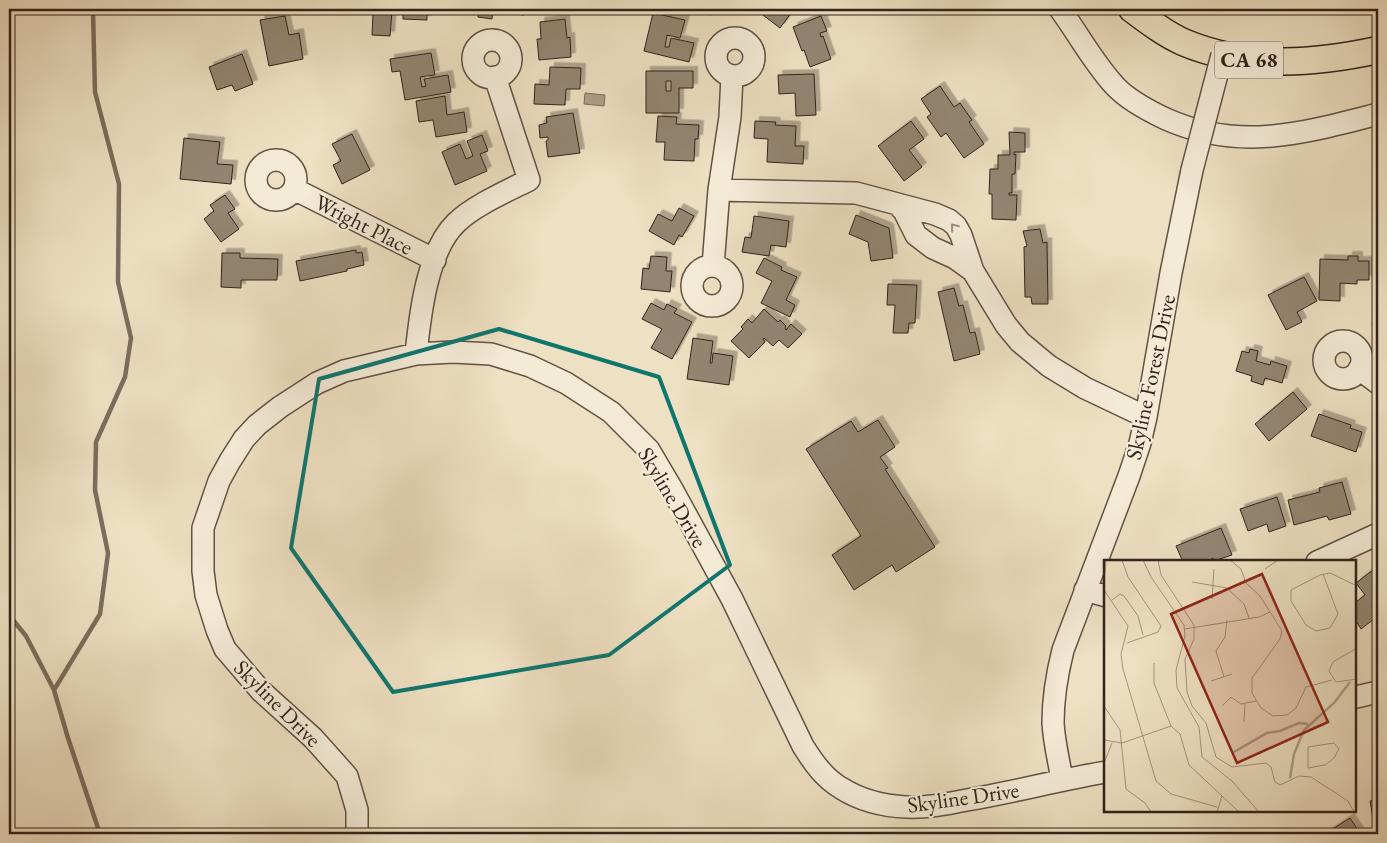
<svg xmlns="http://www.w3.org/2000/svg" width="1387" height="843" font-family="'EB Garamond',serif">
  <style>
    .water { fill: #ae9f89; stroke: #7d6d5d }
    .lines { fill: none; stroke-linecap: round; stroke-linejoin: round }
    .stream { stroke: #7d6d5d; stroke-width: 4.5 }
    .building { fill: #948572; stroke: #33221b; fill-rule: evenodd; filter: url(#shadow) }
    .minor-casing { stroke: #625245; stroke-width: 24 }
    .major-casing { stroke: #33221b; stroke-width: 29 }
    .minor { stroke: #f4ebd7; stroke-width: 21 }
    .major { stroke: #eee0c2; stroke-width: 26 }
    .minor-bridge-casing { stroke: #625245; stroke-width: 24; stroke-linecap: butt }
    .minor-bridge { stroke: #f4ebd7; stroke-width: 21 }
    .oneway { stroke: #9d9182 }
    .marked { fill: none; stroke: #0f766e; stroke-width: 4; stroke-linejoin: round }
    .labels { text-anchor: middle; stroke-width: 4.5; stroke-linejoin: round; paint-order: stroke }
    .shield { fill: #f4ebd7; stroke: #6d5e53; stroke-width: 1 }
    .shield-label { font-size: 21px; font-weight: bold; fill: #33221b }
    .street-label { font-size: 22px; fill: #33221b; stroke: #f4ebd7 }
    .inset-river { fill: none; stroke: #ae9f89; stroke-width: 2.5 }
    .inset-road { fill: none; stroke: #a3947f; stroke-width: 1 }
    .view { fill: #8f2418; fill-opacity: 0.15; stroke: #8f2418; stroke-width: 2.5 }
    .inset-edge { fill: none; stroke: #33221b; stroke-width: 2.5 }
  </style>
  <defs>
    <filter id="shadow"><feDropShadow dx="4.5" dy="-4.5" stdDeviation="0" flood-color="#0004"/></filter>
  </defs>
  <rect width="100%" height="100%" fill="#eee0c2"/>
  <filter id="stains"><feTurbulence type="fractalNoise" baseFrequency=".004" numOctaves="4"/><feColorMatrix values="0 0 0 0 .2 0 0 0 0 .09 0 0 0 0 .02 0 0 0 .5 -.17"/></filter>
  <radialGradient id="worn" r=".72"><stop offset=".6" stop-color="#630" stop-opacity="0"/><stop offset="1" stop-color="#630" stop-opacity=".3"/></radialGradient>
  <path class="water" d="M585 93 605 95 604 106 584 104Z"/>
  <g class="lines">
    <path class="stream" d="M9 615 26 636 54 690 68 738 100 834
      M54 690 100 614 108 553 95 490 96 442 125 377 131 338 118 282 119 184 95 92 93 11"/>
  </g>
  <path class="building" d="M378 9H427V20L403 19V12L392 11 390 36 372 35 373 13H378Z
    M460 9H493L492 19 478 17V11Z
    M504 9H525L524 15 504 13Z
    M692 9H727L710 15 708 10 694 14Z
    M755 9H794L780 28Z
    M653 13 685 20 680 38 667 35 665 47H669L671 38 694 43 689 62 644 51Z
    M285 16 289 35 299 33 303 59 269 66 260 20Z
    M821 16 827 31 820 33 821 37 823 36 831 59 810 67 804 50 802 51 793 27Z
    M565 19 567 38 570 37 571 57 539 60 537 39H541L540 22Z
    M431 53 435 75 420 77 422 87 426 86 424 79 448 75 451 92 405 100 400 71 392 72 390 59Z
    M242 54 253 84 235 91 232 85 217 90 209 67Z
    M550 67 581 68 580 89H566L565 105 534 104 535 84 549 85Z
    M646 71H693V88H679V113H646ZM666 81H671V91H666Z
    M814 74 816 115 796 116 795 93 779 94 778 75Z
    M940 86 954 107 960 103 972 120 969 122 984 144 964 158 946 133 941 137 927 117 931 114 921 99Z
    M445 96 447 115 464 112 467 132 436 137 433 120 419 122 416 101Z
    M573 113 580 153 548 157 546 141 548 140V137L540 138 539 125 547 123 546 117Z
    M658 116 677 117 676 124 699 125 698 139H695L694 161 664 160 665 142H656Z
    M755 121 776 122 775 125 796 126 795 146H804L803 164 767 162 768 139 754 138Z
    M911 121 924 139 909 150 922 167 904 181 878 146Z
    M1009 132 1025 133V152H1014V155L1016 154 1015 174H1012V193H1009V195H1017L1016 220 992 219V194H989L990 169H998V155H1010Z
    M352 134 370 170 342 184 333 165 341 161 332 144Z
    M482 135 488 151 480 154 487 171 455 185 442 152 460 144 466 159 473 156 467 141Z
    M184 138 220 142 217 164 233 165 231 184 180 179Z
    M225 195 235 209 228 213 239 229 221 242 204 219 214 211 210 205Z
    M679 208 694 216 682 237 679 235 674 245 649 231 658 214 672 221Z
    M856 215 889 228 893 258 871 261 868 242 849 234Z
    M754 216 789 221 786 247 771 245 769 256 742 252 745 237 751 238Z
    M1040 229 1043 243 1047 242 1048 304H1032L1031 297H1025L1024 247 1027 246 1023 231Z
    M356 250V253L362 252 364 265 347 269V271L300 281 296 261Z
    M222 253H240V258L278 259 277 280H241V288L221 287Z
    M651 256 667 257 666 271H672L670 292 641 289 643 268 649 269Z
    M1348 256H1358V261H1369V280H1357V284L1340 283V301L1319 300 1320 259 1348 260Z
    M764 258 782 267 781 270 797 277 786 300 795 305 790 317 761 303 772 281 756 273Z
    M1304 277 1317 301 1297 312 1302 322 1286 330 1268 295Z
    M888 284 917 285 915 323H909L908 333H893L895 305H887Z
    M954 288 959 306 963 305 970 333 975 332 980 354 954 361 938 292Z
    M651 303 664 310 667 304 677 309 674 313 692 322 672 359 651 348 662 329 642 319Z
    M764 309 778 322 780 320 786 326 785 328 786 330 791 324 802 334 788 348 779 340 773 346 764 338 763 339 765 342 749 358 731 341 743 329 741 327 748 319 752 323Z
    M1378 310V327L1372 324Z
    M693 338 713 341 710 363H712L713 353 733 356 729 385 687 379Z
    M1250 349 1258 351 1256 361 1270 365 1271 361 1287 366 1282 383 1265 378 1263 385 1251 381 1252 376 1236 371 1242 351 1249 353Z
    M1293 392 1307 409 1269 441 1255 424Z
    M1319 414 1351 425 1350 428 1362 432 1356 452 1311 436Z
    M878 420 895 447 880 457 888 468 885 469 935 547 896 572 892 565 854 590 832 555 861 536 806 449 851 421 858 432Z
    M1342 482 1351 514 1329 520 1327 516 1294 525 1288 500 1320 492 1319 488Z
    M1277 497 1286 526 1269 532 1267 524 1248 531 1240 509Z
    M1221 528 1232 555 1214 561 1213 558 1208 562H1183L1176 546Z
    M1373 570 1378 577V616L1361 629 1356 621V602L1365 595 1356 583Z
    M1378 799V818L1373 819 1370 801Z
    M1350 818 1360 833 1325 834Z"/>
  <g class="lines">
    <defs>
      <path id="minor" d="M1060 9C1079 35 1093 62 1115 86 1128 100 1149 111 1166 119 1240 152 1304 133 1378 114
        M716 57a19 19 0 1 1 38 0a19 19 0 1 1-38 0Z
        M473 59a19 19 0 1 1 38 0a19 19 0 1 1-38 0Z
        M256 180a20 20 0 1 1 40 0a20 20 0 1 1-40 0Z
        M294 189 435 260
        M719 190 856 193 935 214 949 220 956 226 961 235 973 271 1006 325 1020 342 1049 366 1085 388 1146 417
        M897 204 904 211 916 235 933 248 955 258 973 271
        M713 266 719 190 730 117 732 76
        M692 286a20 20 0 1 1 40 0a20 20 0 1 1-40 0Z
        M1324 360a19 19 0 1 1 38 0a19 19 0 1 1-38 0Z
        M416 354C420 315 427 251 456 223 473 206 507 191 529 180L495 77
        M1359 369 1378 383
        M1317 562 1378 534
        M1085 590 1106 596
        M1356 697 1378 692
        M1062 780C1059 761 1054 742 1053 723 1053 698 1057 674 1063 650L1129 476 1140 443 1146 417 1171 273 1192 170
        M357 834V810L347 776 313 738 261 691 225 649 217 630 206 595 203 571V528L219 481 230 461 244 439 257 425 280 407 317 383 344 371 416 354 453 352 491 354 530 366 566 383 611 412 649 450 672 489 732 599 803 746C813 762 824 778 841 788 860 800 884 806 906 807 927 808 947 804 967 800 1014 792 1059 780 1106 772"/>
      <path id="major" d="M1132 9C1148 21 1165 34 1183 42 1247 69 1313 64 1378 50"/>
    </defs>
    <use href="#minor" class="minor-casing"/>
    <use href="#major" class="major-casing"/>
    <use href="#minor" class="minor"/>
    <use href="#major" class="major"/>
    <defs>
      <path id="minor-bridge" d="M1192 170 1222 55"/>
    </defs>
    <use href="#minor-bridge" class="minor-bridge-casing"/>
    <use href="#minor-bridge" class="minor-bridge"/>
  </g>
  <defs><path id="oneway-chevron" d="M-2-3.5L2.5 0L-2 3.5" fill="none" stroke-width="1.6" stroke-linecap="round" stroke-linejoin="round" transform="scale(1.25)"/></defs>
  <use class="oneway" href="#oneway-chevron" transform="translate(954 227) rotate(-129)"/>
  <path class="marked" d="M499 329 659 377 730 565 609 655 393 692 291 548 319 379Z"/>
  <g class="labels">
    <rect class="shield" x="1215" y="41.5" width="68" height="37" rx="4"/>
    <g class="shield-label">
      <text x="1249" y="67">CA 68</text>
    </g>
    <g class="street-label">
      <text transform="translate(364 224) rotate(27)" y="8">Wright Place</text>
      <text transform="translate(1150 377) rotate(-78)" y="8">Skyline Forest Drive</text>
      <text transform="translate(673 497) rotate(59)" y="8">Skyline Drive</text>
      <text transform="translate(278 703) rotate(45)" y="8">Skyline Drive</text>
      <text transform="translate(963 797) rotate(-8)" y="8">Skyline Drive</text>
    </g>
  </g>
  <g transform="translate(1104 560)">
    <rect width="252" height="252" fill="#eee0c2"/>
    <path class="inset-river" d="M130 192 163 173 176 171 195 163 204 164M186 218 190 194 200 170 230 143 246 122"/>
    <path class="inset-road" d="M18 0 24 17 57 66 54 72 23 83M39 0 47 17 80 65 81 76 72 110 73 128 95 167 98 197 128 221 155 252M54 0 57 15 90 65V79L81 99 83 132 88 146 102 163 112 197 128 207 162 203 167 207 171 222 176 225 195 216 207 217 244 241 250 252M126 0 137 9 142 23 156 36 178 71 176 79 148 118V133L157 148 169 156 183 155 192 148 202 127 228 120M161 9 174 0M219 14 234 54 226 68 212 71 202 65 187 41V30L210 18 216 15 226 13 253 26M0 21 2 0M88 22 123 28 140 44 145 58M0 30 24 66 17 94 19 109 52 221 67 234 113 247M108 39 110 9M8 40 16 34 20 36 34 56 39 75M81 69 155 57 166 52M253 88 229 102 225 111 232 122 253 119M50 103V123L67 166 76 174 85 205 135 252M120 117 112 91 121 77 123 60M107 121 128 114M0 146 16 170 22 229 41 243 47 252M118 146 127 137 137 144 152 141M140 162 141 144M0 180 18 183 67 166M230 183 235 189 230 198 221 205 204 208V187ZM0 203 8 183M113 252 118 236"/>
    <path class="view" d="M158 14 224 162 133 203 67 54Z"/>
    <rect width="252" height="252" class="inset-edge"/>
  </g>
  <rect width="1387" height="843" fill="none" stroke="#eee0c2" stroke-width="30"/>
  <rect x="10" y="10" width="1367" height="823" fill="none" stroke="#33221b" stroke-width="2.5"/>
  <rect x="15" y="15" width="1357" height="813" fill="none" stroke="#33221b"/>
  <rect width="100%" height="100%" filter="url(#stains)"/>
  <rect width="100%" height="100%" fill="url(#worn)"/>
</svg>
